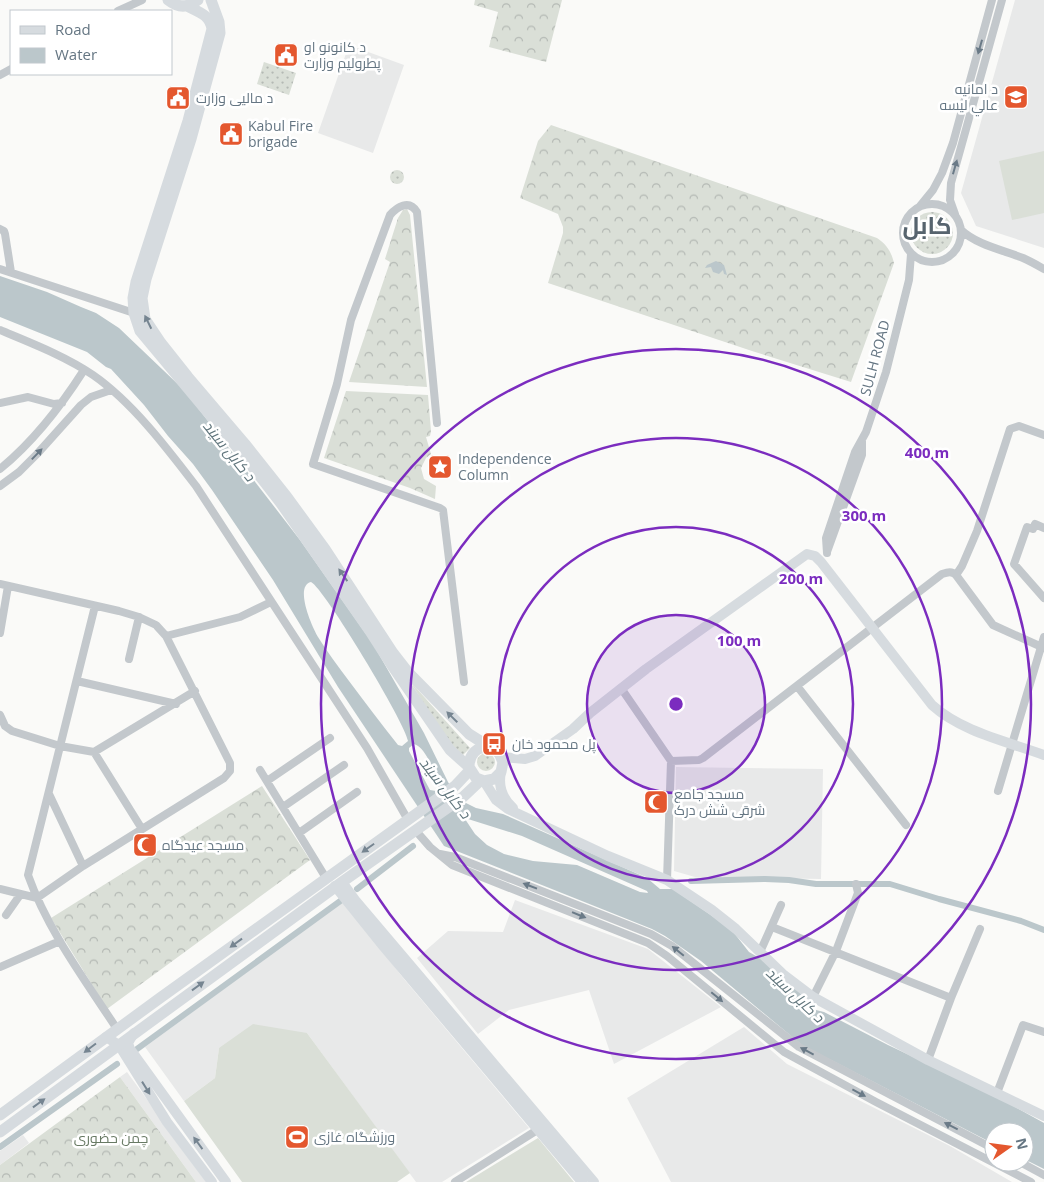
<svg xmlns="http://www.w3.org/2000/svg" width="1044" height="1182" font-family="'Open Sans',Cairo,sans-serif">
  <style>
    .built { fill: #e8e9e9 }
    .grass { fill: url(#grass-dots) }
    .forest { fill: url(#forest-crowns) }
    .pitch { fill: #dadfd7 }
    .water { fill: #bbc7cb; fill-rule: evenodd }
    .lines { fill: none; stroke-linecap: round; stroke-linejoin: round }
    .canal { stroke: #bbc7cb; stroke-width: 6 }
    .minor { stroke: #c3c8cc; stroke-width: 8 }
    .major { stroke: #d6dbdf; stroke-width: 10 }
    .highway { stroke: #d6dbdf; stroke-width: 11 }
    .oneway { fill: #6a7a87 }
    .oneway2 { fill: #768591 }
    .ring { fill: none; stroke: #7b2cbf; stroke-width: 2.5 }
    .labels { text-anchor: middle; stroke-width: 5; stroke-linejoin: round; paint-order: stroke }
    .poi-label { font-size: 14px; fill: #657683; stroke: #fff; text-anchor: start }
    .street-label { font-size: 14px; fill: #657683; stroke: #fff }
    .park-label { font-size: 14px; fill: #687a64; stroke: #fff }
    .water-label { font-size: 15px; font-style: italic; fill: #60757c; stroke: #fff }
    .town-label { font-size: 24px; font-weight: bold; fill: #57646e; stroke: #fff }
    .centre { fill: #7b2cbf; stroke: #fff; stroke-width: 2.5 }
    .ring-label { font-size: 15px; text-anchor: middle; font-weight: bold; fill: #7b2cbf; stroke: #fff; stroke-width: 5; stroke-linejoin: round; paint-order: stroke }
  </style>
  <defs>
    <pattern id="grass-dots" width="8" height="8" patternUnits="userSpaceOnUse" patternTransform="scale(1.25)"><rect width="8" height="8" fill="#dadfd7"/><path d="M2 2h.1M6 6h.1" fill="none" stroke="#b4b9b4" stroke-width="1.8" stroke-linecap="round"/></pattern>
    <pattern id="forest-crowns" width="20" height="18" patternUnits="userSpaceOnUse" patternTransform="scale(1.25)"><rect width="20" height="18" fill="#dadfd7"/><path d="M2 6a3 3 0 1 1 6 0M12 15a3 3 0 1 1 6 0" fill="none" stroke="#b4b9b4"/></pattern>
  </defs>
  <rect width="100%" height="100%" fill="#fafaf8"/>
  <path class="built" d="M1015 0H1044V248L976 226 961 193Z
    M349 45 404 65 373 153 318 133Z
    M676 767 823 769 821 879 695 877 674 871Z
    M515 900 648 949 721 1007 614 1064 589 990 509 1010 478 1034 417 958 448 931 503 932Z
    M343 901 404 979 529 1128 442 1182H416L307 1033 219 1048 215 1078 184 1101 145 1047Z
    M744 1027 787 1064 950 1146 1012 1182H671L627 1098Z
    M127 1072 207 1182H196L120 1077Z
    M23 1135 29 1143 0 1165V1151Z"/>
  <path class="grass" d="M264 62 296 73 289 95 257 84Z
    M390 177a7 7 0 1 1 14 0a7 7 0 1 1-14 0Z
    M911 233a21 21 0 1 1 42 0a21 21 0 1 1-42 0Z
    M409 680 470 748 463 755 455 753Z
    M477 762a9 9 0 1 1 18 0a9 9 0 1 1-18 0Z"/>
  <path class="forest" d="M475 0H562L546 62 489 47 498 12 474 5Z
    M551 125 877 238C887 245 891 251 894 263L851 382 752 351 548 283 563 233V227L558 214 520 198 538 141Z
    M407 209 410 215 427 387 349 382 390 262 385 259 398 218 403 210Z
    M346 391 428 395 431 431 430 436 426 437 431 454 426 458 421 468 424 479 436 486 435 499 410 488 324 458Z
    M262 786 310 860 107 1009 51 918Z
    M120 1077 196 1182H0V1165Z"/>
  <path class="pitch" d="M1044 151V213L1012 220 999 161Z
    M253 1024 307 1033 410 1173 397 1182H242L184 1101 215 1078 219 1048Z
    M538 1138 574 1182H466Z"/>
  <path class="water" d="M716 261 724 265 727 275 724 274 723 270 719 274 713 272 711 267 705 268 707 265Z
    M0 276 47 292 81 307 96 313 119 328 184 390 300 540 373 644 424 733 448 782 456 795 464 802 476 808 503 814 647 878 660 889H673L731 929 749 952 763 960 798 990 812 1009 824 1012 888 1045 992 1094 1044 1123V1169L1024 1159V1132H994V1144L802 1045 701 961 665 936 652 929 444 846 338 687 273 580 212 490 193 464 168 436 144 405 111 369 106 367 87 352 0 317ZM311 582C324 588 406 724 408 741L402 746 398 745C381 724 365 702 349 681 338 666 327 652 318 637 312 627 294 586 311 582ZM414 744C426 747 435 774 439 785L436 791 430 790 409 751V748ZM465 819H468L522 836 647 891 648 893 640 892 577 865 533 861 504 854 487 845 475 834Z"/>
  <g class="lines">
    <path class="canal" d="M691 881 765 879 789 880 816 884H890L939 899 1021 921 1044 930
      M357 889 413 846
      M137 1049 343 899
      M0 1147 117 1064"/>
    <path class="minor" d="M118 11 142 0
      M0 75 11 69
      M903 233a29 29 0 1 1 58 0a29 29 0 1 1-58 0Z
      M920 206 933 190 942 173 953 143 992 0
      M955 214 950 200 951 183 1002 0
      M0 229 4 231 5 234 11 272
      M961 230C977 245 1003 250 1023 258 1030 261 1037 265 1044 269
      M0 269 134 313
      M0 330C31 343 65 356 93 375 132 402 167 448 196 486L367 748 408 820
      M0 403 28 397 54 404 62 403
      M437 423 417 212C409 199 397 207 390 215L351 320 337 384 313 464 440 508 443 510 464 682
      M0 469C33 442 61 406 84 370
      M0 486 19 472 37 454 81 405 91 397 111 390
      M1044 528 1035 524 1033 529 1027 527 1014 564 1044 598
      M827 552 862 455V441
      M827 553 826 538 855 452 866 432 886 372 909 280 911 254
      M956 575 962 566 977 531 1010 429 1019 426 1044 435
      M0 584 119 611 139 617 156 625 166 636 172 648 230 763V771L224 778 83 866 37 898 0 889
      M95 606 28 875C48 931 85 980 117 1029
      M0 633 8 586
      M166 636 240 617 271 602
      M129 659 139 617
      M77 681 176 704
      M797 686 906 825
      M621 688 671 761 667 880
      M0 715 5 726 12 731 60 746 94 752 195 691
      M94 752 142 829
      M671 761 699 760 703 758 942 574C948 572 952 571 956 575L993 625 1044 648
      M260 770 326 878
      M267 781 330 738
      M998 791 1044 637
      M49 794 83 866
      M283 807 344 765
      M416 831 430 847 452 865 648 943 667 956 784 1052 876 1102 1031 1182
      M299 833 357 792
      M440 854 455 857 651 934 672 946 799 1047 994 1149
      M6 915 20 895
      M772 927 951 998
      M760 952 781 905
      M0 967 60 941
      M813 997 836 951 858 893 856 884
      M928 1060 951 998 980 929
      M997 1093 1023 1025 1044 1032
      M1020 1162 1044 1175
      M455 1182 542 1127"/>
    <path class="major" d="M502 757 525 759 535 756 573 729 590 713 646 669 807 554 815 556 821 562 932 705C962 732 1006 741 1044 755
      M501 772C498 786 502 798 513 808
      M484 781 496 800 508 809 608 856 667 880 712 910 736 929 784 975 813 997 928 1060 1044 1116
      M342 882 355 900 594 1182
      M335 886 384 947 582 1182
      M134 1033 128 1043 130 1049 226 1182
      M106 1037 119 1045 167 1122 212 1182"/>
    <path class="highway" d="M168 0C178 8 188 8 198 0
      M187 6C199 12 210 15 212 29L188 121 136 282 133 298 134 313 140 331 241 452 280 502 370 631 393 667 450 750 469 767 476 778 484 781 494 779 501 772 503 762 499 753 469 734 407 671 393 653 325 549 287 497 245 444 188 377 161 343 145 319 142 298 146 279 191 139 220 33 219 22 211 0
      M469 767C469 754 477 746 490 747
      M0 1115 160 998 455 786 470 770
      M0 1132 342 882 463 797 481 780"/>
  </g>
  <defs><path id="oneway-solid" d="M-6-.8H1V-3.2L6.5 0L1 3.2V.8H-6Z" transform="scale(1.25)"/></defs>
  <g class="oneway">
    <use href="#oneway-solid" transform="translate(980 47) rotate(106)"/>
    <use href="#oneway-solid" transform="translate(955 167) rotate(-74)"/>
    <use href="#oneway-solid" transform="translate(37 454) rotate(-46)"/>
    <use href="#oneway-solid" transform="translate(530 886) rotate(-159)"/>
    <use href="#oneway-solid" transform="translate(579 915) rotate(22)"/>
    <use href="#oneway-solid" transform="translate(678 951) rotate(-141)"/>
    <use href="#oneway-solid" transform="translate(717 997) rotate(40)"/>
    <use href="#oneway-solid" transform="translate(807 1051) rotate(-152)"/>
    <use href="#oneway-solid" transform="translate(859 1093) rotate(28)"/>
    <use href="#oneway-solid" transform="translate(951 1126) rotate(-153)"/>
  </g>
  <g class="oneway2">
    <use href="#oneway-solid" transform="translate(148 322) rotate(-116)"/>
    <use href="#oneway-solid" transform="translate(343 575) rotate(-125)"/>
    <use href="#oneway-solid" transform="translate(452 717) rotate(-135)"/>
    <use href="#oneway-solid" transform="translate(368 848) rotate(145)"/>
    <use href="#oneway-solid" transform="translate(236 943) rotate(144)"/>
    <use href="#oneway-solid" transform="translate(198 986) rotate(-36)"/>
    <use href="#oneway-solid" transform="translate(90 1048) rotate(143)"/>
    <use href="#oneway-solid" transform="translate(146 1088) rotate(58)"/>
    <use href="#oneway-solid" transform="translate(39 1103) rotate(-36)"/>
    <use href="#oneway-solid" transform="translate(198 1143) rotate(-126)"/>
  </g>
  <circle cx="676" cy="704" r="89" fill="#7b2cbf" fill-opacity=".12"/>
  <g class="ring">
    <circle cx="676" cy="704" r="89"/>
    <circle cx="676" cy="704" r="177"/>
    <circle cx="676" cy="704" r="266"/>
    <circle cx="676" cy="704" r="355"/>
  </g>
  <defs>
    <symbol id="civic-square" viewBox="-11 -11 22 22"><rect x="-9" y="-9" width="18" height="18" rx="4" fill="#e4572e" stroke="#fff"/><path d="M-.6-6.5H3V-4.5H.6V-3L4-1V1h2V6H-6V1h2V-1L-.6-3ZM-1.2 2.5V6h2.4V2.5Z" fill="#fff"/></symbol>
    <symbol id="school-square" viewBox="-11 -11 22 22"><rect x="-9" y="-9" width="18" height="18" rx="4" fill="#e4572e" stroke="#fff"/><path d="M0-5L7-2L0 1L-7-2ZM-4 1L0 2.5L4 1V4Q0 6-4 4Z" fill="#fff"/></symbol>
    <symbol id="sight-square" viewBox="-11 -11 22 22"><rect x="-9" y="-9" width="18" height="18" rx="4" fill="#e4572e" stroke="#fff"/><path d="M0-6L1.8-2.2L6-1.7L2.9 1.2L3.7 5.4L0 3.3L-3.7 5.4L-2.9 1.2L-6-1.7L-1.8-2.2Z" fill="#fff"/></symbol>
    <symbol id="bus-square" viewBox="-11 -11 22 22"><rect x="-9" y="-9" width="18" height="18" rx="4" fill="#e4572e" stroke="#fff"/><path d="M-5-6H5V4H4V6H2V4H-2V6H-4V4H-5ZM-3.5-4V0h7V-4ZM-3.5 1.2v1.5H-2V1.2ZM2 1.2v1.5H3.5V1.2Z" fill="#fff"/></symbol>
    <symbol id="mosque-square" viewBox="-11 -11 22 22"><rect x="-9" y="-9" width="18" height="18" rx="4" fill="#e4572e" stroke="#fff"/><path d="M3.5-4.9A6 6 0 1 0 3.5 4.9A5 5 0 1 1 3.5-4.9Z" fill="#fff"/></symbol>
    <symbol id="stadium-square" viewBox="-11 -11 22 22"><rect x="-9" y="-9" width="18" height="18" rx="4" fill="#e4572e" stroke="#fff"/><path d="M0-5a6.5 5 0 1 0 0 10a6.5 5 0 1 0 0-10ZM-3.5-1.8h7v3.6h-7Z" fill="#fff"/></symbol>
  </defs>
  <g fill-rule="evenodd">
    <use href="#civic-square" x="272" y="41" width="28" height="28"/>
    <use href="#school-square" x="1002" y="83" width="28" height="28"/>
    <use href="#civic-square" x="164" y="84" width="28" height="28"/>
    <use href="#civic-square" x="217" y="120" width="28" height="28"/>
    <use href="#sight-square" x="426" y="453" width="28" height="28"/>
    <use href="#bus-square" x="480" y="730" width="28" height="28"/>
    <use href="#mosque-square" x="642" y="788" width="28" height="28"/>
    <use href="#mosque-square" x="131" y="831" width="28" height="28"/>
    <use href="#stadium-square" x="283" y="1123" width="28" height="28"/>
  </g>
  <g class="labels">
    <g class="poi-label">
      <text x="304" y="52">د کانونو او<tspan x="304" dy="16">پطرولیم وزارت</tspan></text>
      <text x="998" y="94" text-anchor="end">د امانیه<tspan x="998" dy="16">عالي لیسه</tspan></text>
      <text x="196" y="103">د مالیی وزارت</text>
      <text x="248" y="131">Kabul Fire<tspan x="248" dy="16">brigade</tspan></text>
      <text x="458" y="464">Independence<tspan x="458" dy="16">Column</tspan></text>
      <text x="512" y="749">پل محمود خان</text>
      <text x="674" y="799">مسجد جامع<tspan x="674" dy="16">شرقی شش درک</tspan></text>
      <text x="162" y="850">مسجد عیدگاه</text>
      <text x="314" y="1142">ورزشگاه غازی</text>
    </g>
    <g class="street-label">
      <text transform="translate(875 358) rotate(-75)" y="5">SULH ROAD</text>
    </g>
    <g class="park-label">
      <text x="111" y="1143">چمن حضوری</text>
    </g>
    <g class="water-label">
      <text transform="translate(229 451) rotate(51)" y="5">د کابل سيند</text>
      <text transform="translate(445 788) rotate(52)" y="5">د کابل سيند</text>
      <text transform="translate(795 995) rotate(43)" y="5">د کابل سيند</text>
    </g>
    <g class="town-label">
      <text x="927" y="234">کابل</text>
    </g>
  </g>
  <circle cx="676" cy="704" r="8" class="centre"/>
  <g class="ring-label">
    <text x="927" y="458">400 m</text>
    <text x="864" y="521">300 m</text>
    <text x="801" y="584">200 m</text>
    <text x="739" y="646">100 m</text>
  </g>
  <rect x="10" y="10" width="162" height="65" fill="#ffffff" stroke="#c1c8cd"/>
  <rect x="20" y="26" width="25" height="8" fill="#d6dbdf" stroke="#c1c8cd"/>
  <text x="55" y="35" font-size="15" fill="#657683">Road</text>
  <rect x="20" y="48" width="25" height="15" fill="#bbc7cb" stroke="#c1c8cd"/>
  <text x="55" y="60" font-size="15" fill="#657683">Water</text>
  <g transform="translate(1009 1147) rotate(76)"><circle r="24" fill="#ffffff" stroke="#c1c8cd"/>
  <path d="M0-4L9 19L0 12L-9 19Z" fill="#e4572e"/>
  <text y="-8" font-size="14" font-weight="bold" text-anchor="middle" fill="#657683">N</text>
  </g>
</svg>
